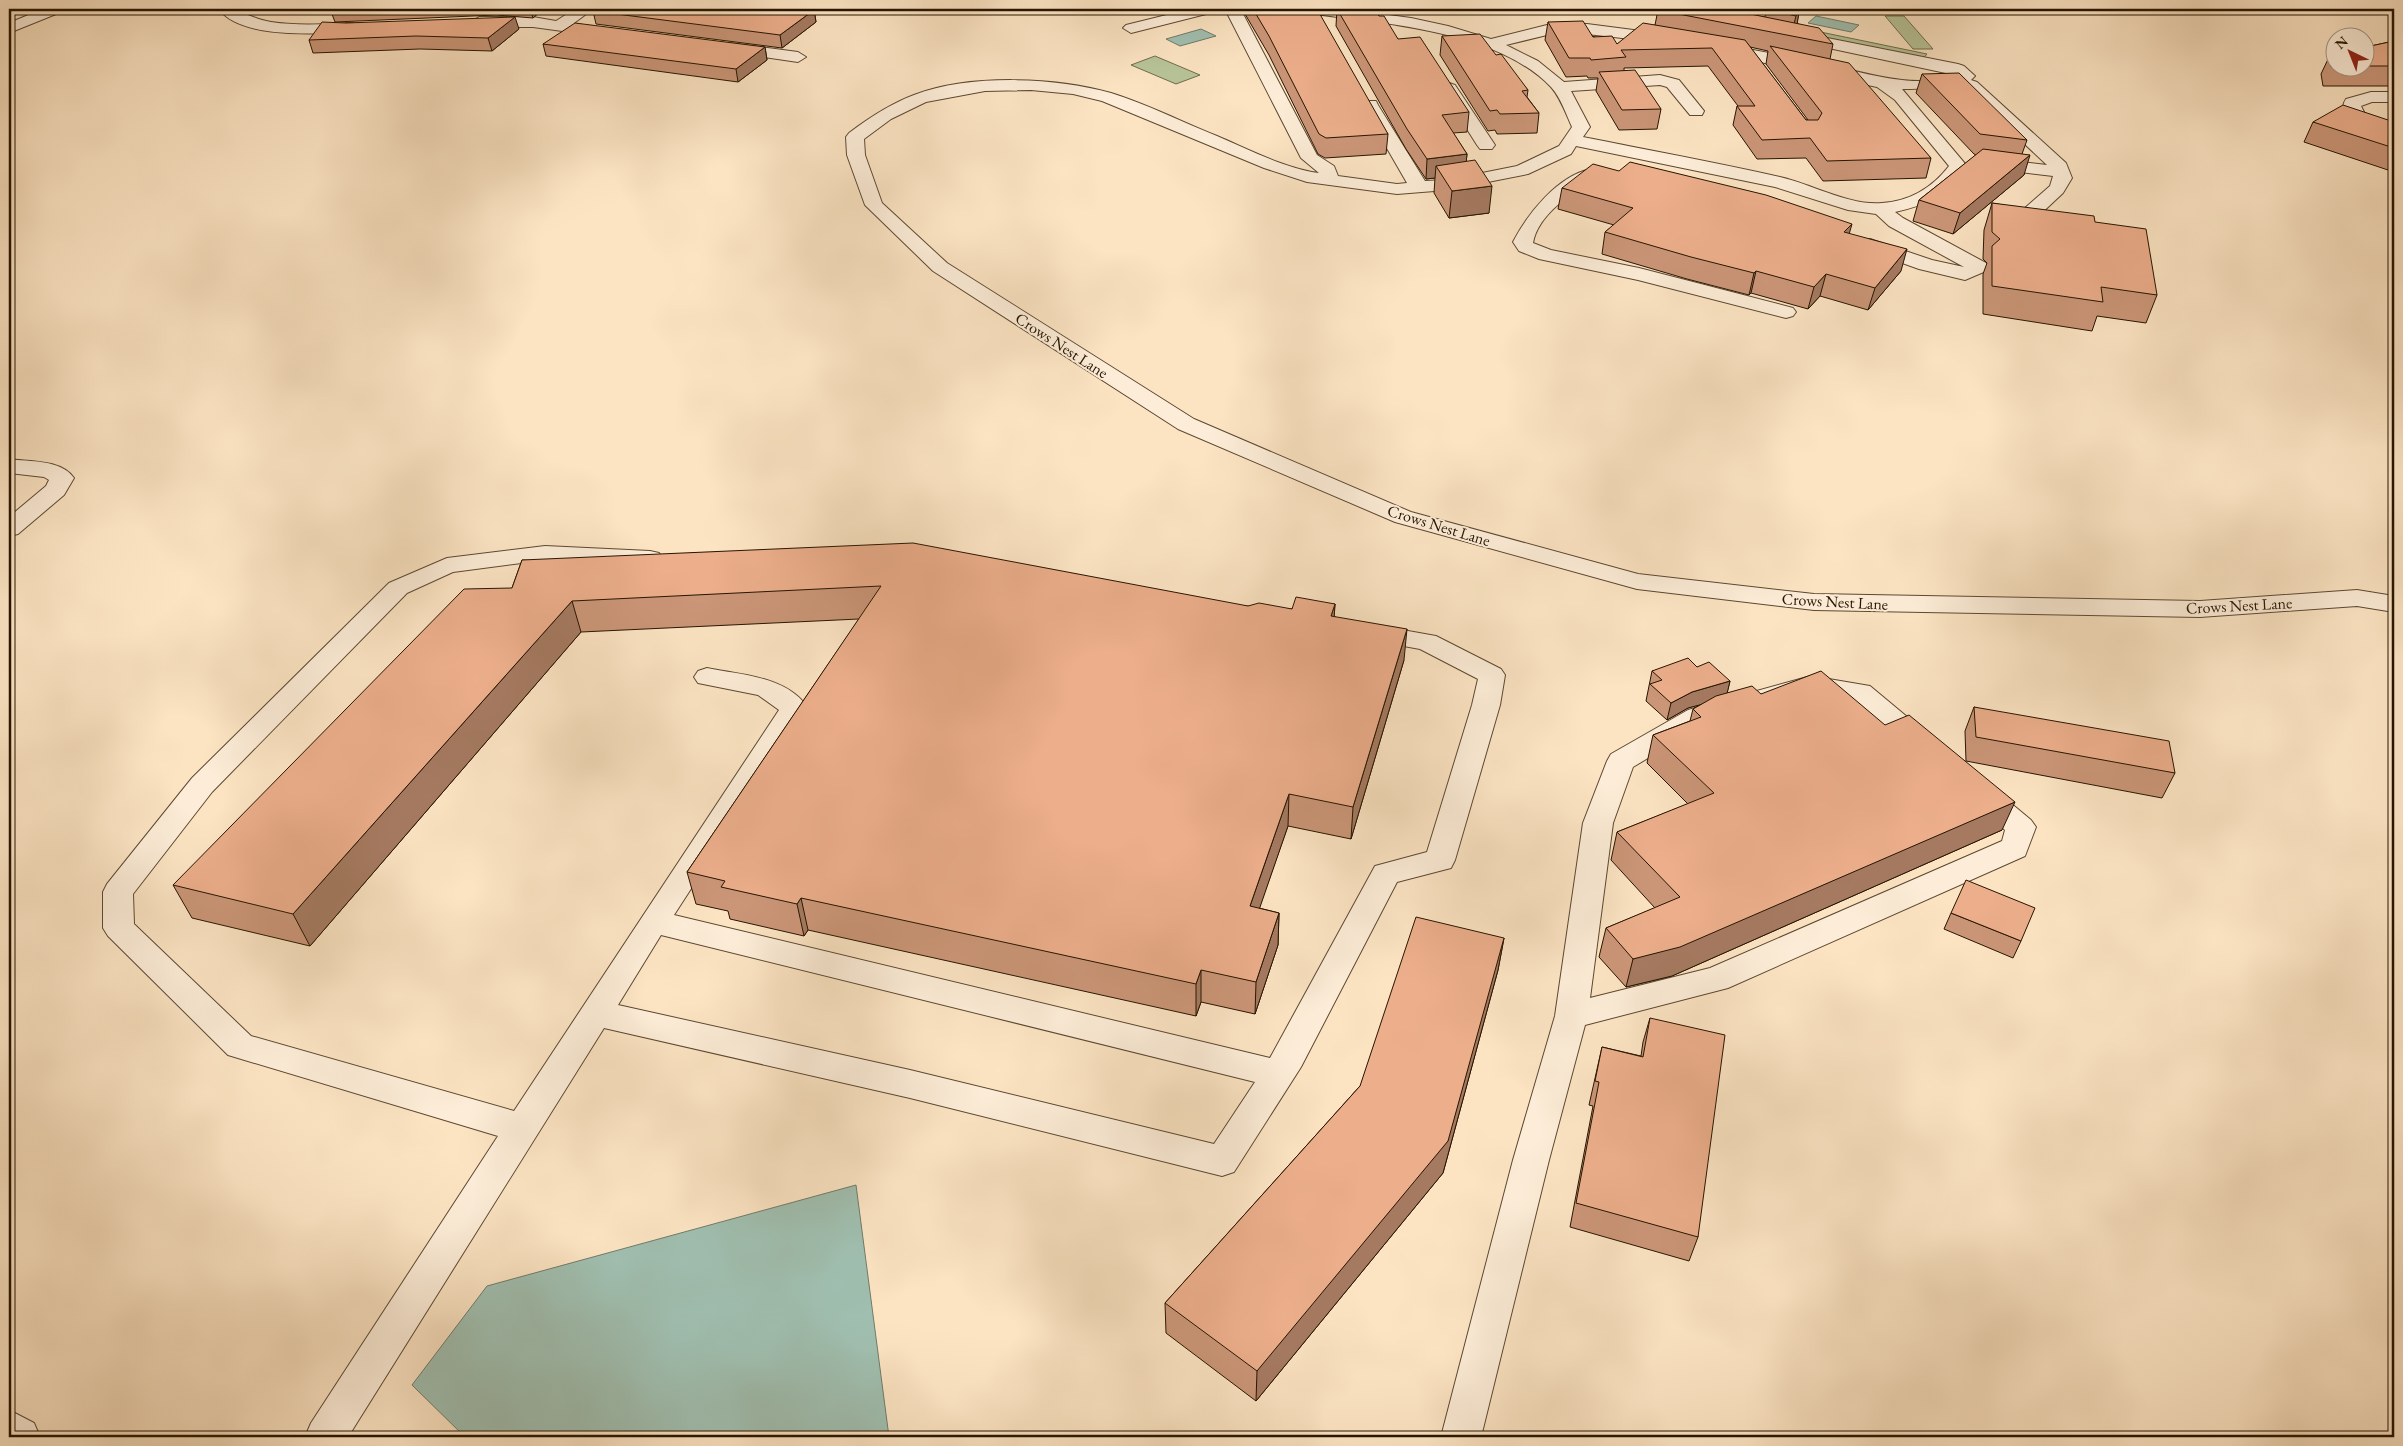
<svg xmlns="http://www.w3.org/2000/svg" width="2403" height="1446" font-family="'EB Garamond',serif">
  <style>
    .green { fill: #b8c599; stroke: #6f6c4c }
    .water { fill: #a0bfb0; stroke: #6f7b6a }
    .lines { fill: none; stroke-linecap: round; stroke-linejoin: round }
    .minor-casing { stroke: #5c4831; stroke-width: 2 }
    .minor { fill: #fdedd8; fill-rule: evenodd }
    .wall { fill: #cb9678; stroke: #261400; fill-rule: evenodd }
    .shaded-wall { fill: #a57a61; stroke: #261400 }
    .building { fill: #ecae8b; stroke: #261400 }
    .labels { text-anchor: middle; stroke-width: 4; stroke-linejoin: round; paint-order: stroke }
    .far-street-label { font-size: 16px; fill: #261400; stroke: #fdedd8 }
  </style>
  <rect width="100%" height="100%" fill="#fce4c3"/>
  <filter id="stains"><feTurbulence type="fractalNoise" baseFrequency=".004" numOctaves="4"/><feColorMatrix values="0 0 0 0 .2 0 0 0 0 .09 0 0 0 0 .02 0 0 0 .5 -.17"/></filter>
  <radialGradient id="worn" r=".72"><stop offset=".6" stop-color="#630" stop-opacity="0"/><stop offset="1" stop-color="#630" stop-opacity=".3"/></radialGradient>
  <path class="green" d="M1832 9H1896L1899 12H1835Z
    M1743 16 1927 54 1922 60 1737 21Z
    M1885 16H1904L1933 49H1913Z
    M1155 56 1200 75 1176 84 1131 65Z"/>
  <path class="water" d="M1816 16 1859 25 1851 32 1808 23Z
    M1201 29 1216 36 1180 46 1166 39Z
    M856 1185 889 1437H465L412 1385 487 1286Z"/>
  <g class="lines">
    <defs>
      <path id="minor" d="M43 9H64L61 12 9 33V23Z
        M219 9C240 8 251 19 271 22 298 26 326 24 353 23L361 28C355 36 340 33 331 33 302 34 238 36 219 9Z
        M575 9H593L574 23 582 25 585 28 577 33 533 27H479L471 22 479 17H533L556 21Z
        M1191 9H1217L1214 12 1131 33 1123 28 1126 25Z
        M1228 9H1245L1242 12 1317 155 1334 166 1338 176 1397 184 1407 183 1362 105 1364 101H1376L1378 105 1425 181 1447 180 1517 166 1559 146 1572 127C1566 114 1561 98 1551 87 1497 31 1388 24 1315 14L1310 12 1308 9H1344L1411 18 1448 26 1491 39 1547 25 1587 24 1672 35 1674 38 1666 43 1587 34 1547 35 1506 45 1538 61 1564 82 1660 75 1679 80 1704 111 1702 115H1690L1667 87 1660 85 1571 91 1590 127 1583 137C1648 150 1714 162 1780 177 1811 184 1850 206 1882 203 1910 201 1932 188 1949 166L1895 100 1877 87 1718 53 1710 48 1718 43C1752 50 1786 56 1820 63 1860 71 1914 91 1955 75L1791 40 1789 37 1791 34 1797 32 1958 64 1964 66 1975 76 1971 80 1977 82 2066 163 2072 178 2063 193 2031 223H2017L2015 219 2017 215 2050 186 2053 176 1988 168 1982 167 1979 163 1982 159 1988 158 2047 165 1965 88C1948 83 1922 90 1902 89L1967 166C1946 196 1931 204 1895 212L1903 218 1986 263 1989 267 1986 271 1965 280 1919 269 1863 249 1860 245 1863 241 1870 239 1932 260 1964 267 1889 226 1876 214 1848 210 1775 187 1576 146 1571 154 1528 174 1447 190 1397 194 1307 182 1264 168 1102 101 1073 94 1031 90 985 91 926 102 891 119 864 139 865 155 882 203 947 263 1194 419 1411 512 1638 574 1814 594 2200 601 2357 590 2394 596V612L2357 606 2200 617 1814 610 1637 589 1395 522 1178 429 933 271 865 205 847 155 846 137 849 133C869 118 890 104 914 95 969 74 1055 77 1111 93 1147 104 1182 122 1217 136 1248 149 1286 169 1319 173L1301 158 1226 11Z
        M729 43 798 52 806 57 798 62 723 51 721 48Z
        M1449 83 1455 85 1495 145 1492 149H1480L1477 145 1441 88 1443 85Z
        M2371 92H2394V102H2372L2361 106 2366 116 2394 128V138C2381 135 2331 121 2346 99Z
        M1590 169 1596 170 1599 174 1596 178C1573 192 1538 214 1533 243L1551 250 1639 268 1793 308 1796 312 1793 316 1786 318 1638 280 1539 259 1519 251 1513 242C1528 213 1557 177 1590 169Z
        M9 459C29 462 61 459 74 478L64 495 18 534 9 536V517L46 486 49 480 44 477 9 473Z
        M545 546 650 551 659 553 662 558 659 563 650 565 545 560 453 572 407 593 212 792 133 894 134 924 251 1036 514 1111 779 710 758 695 698 683 694 677 698 671 707 668C741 675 787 676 808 708L674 915 1270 1058 1375 866 1427 852 1472 705 1478 679 1420 649 1360 638 1356 632 1360 626 1369 624 1436 636 1501 669 1505 675 1500 705 1455 860 1451 868 1397 882 1301 1067 1234 1172 1222 1176 910 1098 604 1028 348 1437H305L311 1423 498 1136 228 1055 108 936 103 928V892L107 884 192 778 389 583 447 558ZM661 935 1255 1082 1214 1144 910 1070 618 1005Z
        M1811 676 1870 686 2031 820 2036 827 2025 856 1728 988 1585 1025 1549 1160 1481 1437H1441L1513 1160 1555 1016 1583 823 1607 761 1611 754 1688 710ZM1811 694 1852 700 2005 830 2002 841 1710 968 1590 998 1613 823 1633 767 1708 722Z
        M9 1410 34 1423 40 1437H9Z"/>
    </defs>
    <use href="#minor" class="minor-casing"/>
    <use href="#minor" class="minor"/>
  </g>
  <path class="wall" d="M330 9H543L533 18 496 15 335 22Z
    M1245 9H1291L1388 134 1386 154 1325 158 1318 154 1269 55 1245 14Z
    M1337 9H1374L1379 16 1398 39 1469 112 1467 132 1453 133 1467 154 1466 162 1489 213 1449 218 1434 193 1435 178 1426 179 1406 149 1336 26Z
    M1766 9 1799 12 1797 23 1833 44 1830 59 1931 158 1926 178 1823 181 1806 158 1757 159 1733 125 1737 106H1738L1708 66 1624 68V70L1661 109 1657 129 1619 130 1596 91 1598 78H1588L1587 76 1566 77 1545 40 1548 22 1617 44 1655 25 1658 10 1765 17ZM1750 47 1768 51 1766 64 1808 120H1806Z
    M814 10 816 22 782 48 596 24 593 11Z
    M346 23 519 29 492 51 420 49 313 53 309 40Z
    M1442 36 1496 55 1528 90 1527 97 1539 113 1537 133 1497 134 1495 130 1488 131 1440 55Z
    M2394 41V86H2323L2321 74 2330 55 2336 54V68H2366V47Z
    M543 44 765 47 767 60 738 82 546 56Z
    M1922 74 2027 140 2022 154 2024 175 1953 234 1913 221 1919 200 1976 155 1974 154 1916 93Z
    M2313 122H2394V172L2304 142Z
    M1562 188 1849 234 1901 271 1868 310 1820 296 1808 309 1751 293 1749 295 1687 279 1602 254 1605 232 1614 225 1558 209Z
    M1992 203 2095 222 2157 295 2146 323 2097 316 2092 331 1983 314V274L1987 263 1983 259 1984 230Z
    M522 560 1292 609 1335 604 1334 616 1404 660 1351 839 1288 826 1259 908 1279 913 1278 945 1255 1014 1201 1002 1196 1016 808 930 804 936 730 919 728 911 696 904 687 872 859 619 581 632 310 946 192 918 173 885 512 588Z
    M1697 667 1730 681 1727 693 1761 694 2002 830 1672 976 1626 987 1599 957 1606 928 1655 908 1611 860 1617 832 1688 804 1647 763 1653 735 1690 721 1693 709 1702 704 1688 708 1667 720 1646 701 1652 671Z
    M1974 707 2175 773 2162 798 1966 761 1965 731Z
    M1951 913 2021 941 2013 958 1944 929Z
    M1504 938 1498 970 1443 1173 1256 1401 1166 1333 1165 1303 1360 1086Z
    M1650 1018 1698 1237 1689 1261 1570 1227 1593 1106 1589 1105 1602 1047 1641 1056 1643 1042Z"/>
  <path class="shaded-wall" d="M530 9H543L533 18Z
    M814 10 816 22 782 48 780 35Z
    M1799 12 1797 25 1793 28 1796 16Z
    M515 17 519 29 492 51 488 38Z
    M765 47 767 60 738 82 736 69Z
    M1467 154 1465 175 1436 166 1435 178 1426 179 1427 159Z
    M2030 155 2024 175 1953 234 1960 213Z
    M1492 186 1489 213 1449 218 1452 191Z
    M1852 224 1846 245 1844 232Z
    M1907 249 1901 271 1868 310 1875 288Z
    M1756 271 1751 293 1749 295 1754 273Z
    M1826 274 1820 296 1808 309 1814 287Z
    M572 601 581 632 310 946 293 914Z
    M1335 604 1333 636 1331 616Z
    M1407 629 1404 660 1351 839 1353 807Z
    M1730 681 1726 698 1688 708 1667 720 1671 703 1692 692Z
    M1289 794 1288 826 1249 939 1250 906Z
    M2015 802 2002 830 1672 976 1626 987 1633 959Z
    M801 898 808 930 804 936 797 904Z
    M1279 913 1278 945 1255 1014 1256 982Z
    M1504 938 1498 970 1443 1173 1256 1401 1257 1371Z
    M1201 970V1002L1196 1016V984Z"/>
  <path class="building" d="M597 9H807L814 10 780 35 593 11Z
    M1253 9H1291L1292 11 1317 9 1388 134 1326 138 1319 134 1269 36Z
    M1337 9H1374L1379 16H1384L1398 39 1420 37 1469 112 1442 115 1467 154 1427 159 1407 129Z
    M1659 9H1726L1819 28 1833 44 1658 10Z
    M1766 9H1796L1799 12 1796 16Z
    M515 17 488 38 416 36 309 40 322 22 346 23Z
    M1583 21 1593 37 1612 36 1617 44 1643 23 1745 40 1806 120H1818L1822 113 1770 46 1849 63 1931 158 1827 161 1810 138 1762 140 1737 106H1755L1712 48 1621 50 1626 57 1591 60 1590 58H1569L1548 22Z
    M575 23 765 47 736 69 543 44Z
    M1480 34 1496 55 1501 54 1528 90 1522 91 1539 113 1500 114 1497 110 1490 111 1442 36Z
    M2394 41V66H2366V47Z
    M2336 54V67H2331L2330 55Z
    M1635 70 1661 109 1622 110 1599 72Z
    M1959 73 2027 140 1980 134 1922 74Z
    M2343 105 2394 122V148L2313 122Z
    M1983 149 2030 155 1960 213 1919 200Z
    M1475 160 1492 186 1452 191 1436 166Z
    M1630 162 1766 195 1852 224 1844 232 1907 249 1875 288 1826 274 1814 287 1756 271 1754 273 1691 257 1605 232 1633 208 1562 188 1593 164 1619 171Z
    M1992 203 2094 216 2095 222 2146 229 2157 295 2101 287 2103 302 1992 286V246L2000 239 1992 232Z
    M913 543 1248 606 1259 603 1292 609 1296 597 1335 604 1331 616 1407 629 1353 807 1289 794 1250 906 1279 913 1256 982 1201 970 1196 984 801 898 797 904 721 887 725 881 687 872 881 586 572 601 293 914 173 885 464 589 512 588 522 560Z
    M1688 658 1697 667 1709 662 1730 681 1692 692 1671 703 1650 684 1662 680 1652 671Z
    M1821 671 1885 725 1909 715 2015 802 1680 947 1633 959 1606 928 1680 897 1617 832 1714 793 1653 735 1701 717 1693 709 1716 696 1752 686 1761 694Z
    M1974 707 2169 741 2175 773 1976 737Z
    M1966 880 2035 908 2021 941 1951 913Z
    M1416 917 1504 938 1448 1141 1257 1371 1165 1303 1360 1086Z
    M1650 1018 1725 1035 1698 1237 1576 1203 1599 1082 1595 1081 1602 1047 1643 1057Z"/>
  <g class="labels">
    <g class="far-street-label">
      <text transform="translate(1062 345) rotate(33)" y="6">Crows Nest Lane</text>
      <text transform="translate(1439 525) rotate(17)" y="6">Crows Nest Lane</text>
      <text transform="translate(1835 601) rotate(3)" y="6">Crows Nest Lane</text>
      <text transform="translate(2239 605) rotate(-3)" y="6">Crows Nest Lane</text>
    </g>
  </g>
  <rect width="2403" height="1446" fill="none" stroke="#fce4c3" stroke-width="30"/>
  <rect x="10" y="10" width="2383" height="1426" fill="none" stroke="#261400" stroke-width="2.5"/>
  <rect x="15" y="15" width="2373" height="1416" fill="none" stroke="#261400"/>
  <g transform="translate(2350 52) rotate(317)"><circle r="24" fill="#fdedd8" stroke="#a79682"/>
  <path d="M0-4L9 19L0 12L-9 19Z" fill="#8f2418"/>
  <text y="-8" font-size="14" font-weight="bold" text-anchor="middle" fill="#261400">N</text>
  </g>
  <rect width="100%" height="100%" filter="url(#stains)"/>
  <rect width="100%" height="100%" fill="url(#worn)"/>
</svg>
